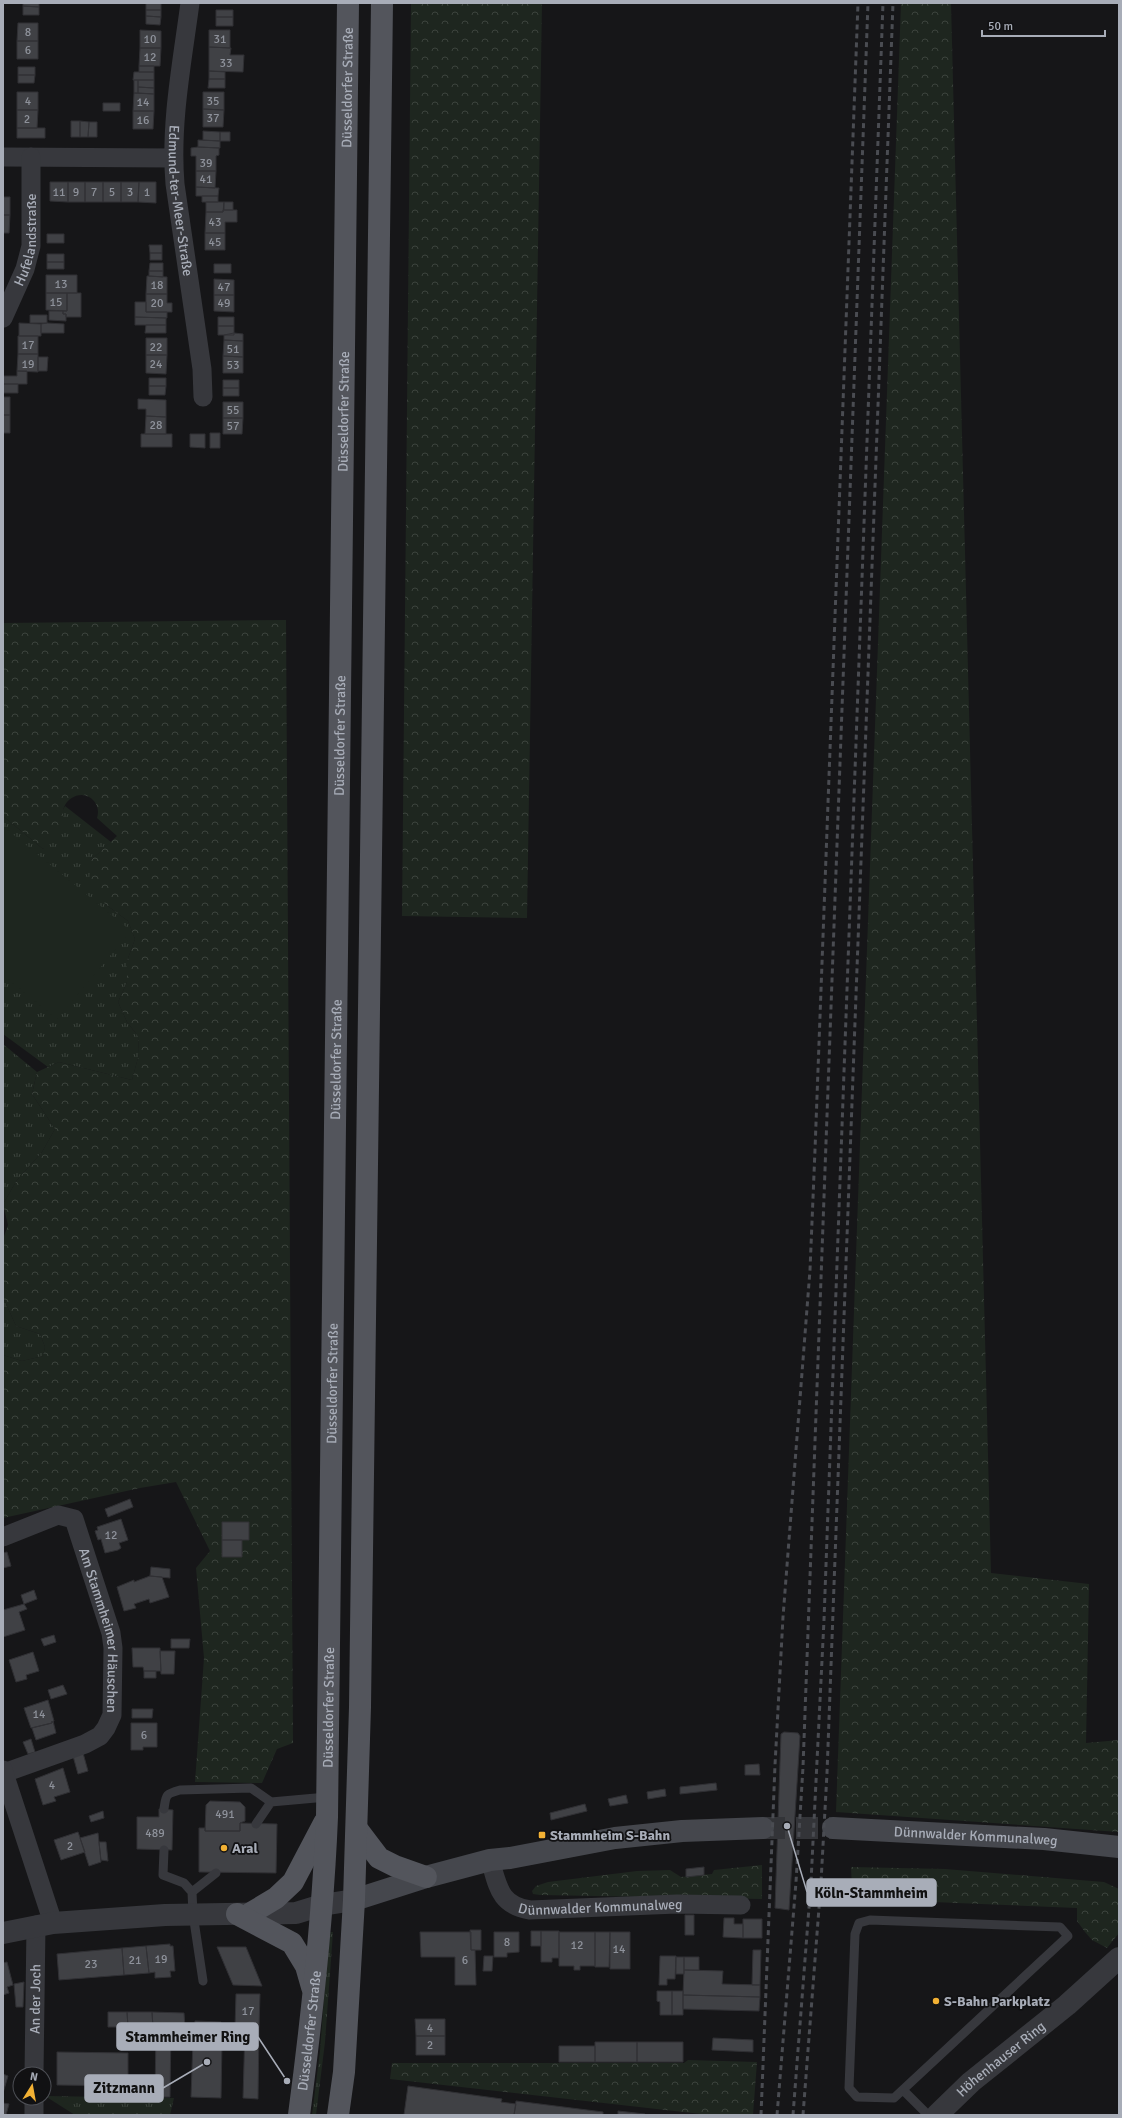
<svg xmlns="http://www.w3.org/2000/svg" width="1122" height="2118" font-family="Signika,sans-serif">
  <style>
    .grass { fill: url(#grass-tufts) }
    .forest { fill: url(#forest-crowns) }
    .park { fill: #1e261f }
    .building { fill: #404145; stroke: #303034 }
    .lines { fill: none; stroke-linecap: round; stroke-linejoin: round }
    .secondary-tunnel { stroke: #333438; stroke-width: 22; stroke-dasharray: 22 11; stroke-linecap: butt }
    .service { stroke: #37383d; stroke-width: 9 }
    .minor { stroke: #37383d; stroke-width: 19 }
    .tertiary { stroke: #37383d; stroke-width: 22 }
    .secondary { stroke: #45474d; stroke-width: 22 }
    .primary { stroke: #53555c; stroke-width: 22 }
    .rail { stroke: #4a4c52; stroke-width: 3; stroke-dasharray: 5 4; stroke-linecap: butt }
    .poi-dot { fill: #f2b134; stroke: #111113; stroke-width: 1.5 }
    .labels { text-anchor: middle; stroke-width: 3.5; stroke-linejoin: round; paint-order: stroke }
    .number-label { font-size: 12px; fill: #8e929b }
    .street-label { font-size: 14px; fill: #a8adb8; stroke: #111113 }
    .poi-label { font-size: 14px; font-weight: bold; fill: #a8adb8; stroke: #111113; text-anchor: start }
    .leader { fill: none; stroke: #a8adb8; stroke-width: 1.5 }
    .callout-dot { fill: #a8adb8; stroke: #111113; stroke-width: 1.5 }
    .callout { fill: #a8adb8; stroke: #a8adb8; stroke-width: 1.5 }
    .callout-label { font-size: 15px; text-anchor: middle; font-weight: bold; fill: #111 }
  </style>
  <defs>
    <pattern id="grass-tufts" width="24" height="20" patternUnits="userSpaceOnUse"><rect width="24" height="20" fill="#1e261f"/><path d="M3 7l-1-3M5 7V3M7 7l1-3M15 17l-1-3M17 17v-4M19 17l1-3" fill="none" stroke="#3c433d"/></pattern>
    <pattern id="forest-crowns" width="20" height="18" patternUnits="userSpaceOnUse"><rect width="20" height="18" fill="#1e261f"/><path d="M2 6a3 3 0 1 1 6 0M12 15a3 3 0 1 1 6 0" fill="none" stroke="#3c433d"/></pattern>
  </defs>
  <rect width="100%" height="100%" fill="#161618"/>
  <path class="grass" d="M65 806 111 842 91 860 105 904 128 921 135 939 127 961V982L118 1002 127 1022 138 1036 139 1054 132 1080 59 1062 48 1067 3 1034V816L43 849Z
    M3 1044 37 1072 32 1094 55 1129 42 1152 17 1180 3 1204Z
    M3 1297 16 1326 40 1334 45 1347 43 1356 22 1361 3 1355Z
    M329 1932H333L325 2042 316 2115H312L320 2051Z
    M45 2096 174 2098 170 2115H75Z"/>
  <path class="forest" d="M411 3H542L527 918 402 916Z
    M901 3H951L991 1573 1089 1584 1086 1743 1119 1740V1832L836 1812Z
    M286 620 293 1743 277 1749 262 1783 195 1782 204 1658 196 1568 210 1551 176 1482 140 1488 3 1518V1355L22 1361 43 1356 45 1347 40 1334 16 1326 3 1297V1239L8 1225 3 1204 17 1180 42 1152 55 1129 32 1094 37 1072 59 1062 132 1080 139 1054 138 1036 127 1022 118 1002 127 982V961L135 939 128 921 105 904 89 882 91 860 117 836 97 818C99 812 98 806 94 801 85 790 69 795 64 807 62 813 64 820 62 825 60 833 48 842 43 849L3 816V623Z
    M762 1865V1899L540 1895 533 1894 532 1891 536 1886 548 1882 637 1871 670 1870 681 1877 712 1874 714 1870Z
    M851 1867 945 1869 1104 1882 1119 1889V1933L1107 1948 1092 1940 1085 1932 1077 1921V1908L884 1900V1889L852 1888Z
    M688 2060 757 2062 753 2115H710L390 2079 392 2063H684Z"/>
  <path class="park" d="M3 826 131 931 57 1019 3 975Z"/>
  <path class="building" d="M23 3H39V7L23 6Z
    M146 3H161V10H146Z
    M23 6 39 7V15H23Z
    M146 10H161V17L146 16Z
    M216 10H233V17H216Z
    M146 16 161 17 160 25 146 24Z
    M216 17H233V26H216Z
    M18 23H38V41H17Z
    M140 30 161 31V48H140Z
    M209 30H230V48L209 47Z
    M17 41H38V59H17Z
    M209 47 231 48 230 55H244L243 72 209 71Z
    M140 48H161L160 66H139Z
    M139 66H154V72H139Z
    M18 67H35V75H18Z
    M209 71 225 72V79H209Z
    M134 72H154V80H133Z
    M18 75H35L34 83H18Z
    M209 79H225V88H208Z
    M134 80H138V93H134Z
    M138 80H154V88L138 87Z
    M138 87 154 88V94L138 93Z
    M17 92H38V110H17Z
    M203 92H224V110L203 109Z
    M134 93 154 94V111H133Z
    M103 103H120V111H103Z
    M203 109 224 110 223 127H203Z
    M17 110H38L37 128H17Z
    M133 111H154L153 129H133Z
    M71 121H80V137H71Z
    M80 121 89 122 88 137H80Z
    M89 122H97V137H88Z
    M17 128H45V138H17Z
    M203 131 220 132V141L203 140Z
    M220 132H230V141H220Z
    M198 140 220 141V148L198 147Z
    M198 147 219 148V155L216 156V171H196V156H191V148Z
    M196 171H216L215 188 196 187Z
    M50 182H68V202L50 201Z
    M68 182H85V202H68Z
    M85 182H103V202H85Z
    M103 182H121V202H103Z
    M121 182H139L138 202H121Z
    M139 182H156V203L138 202Z
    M196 187 219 188 218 196H196Z
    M202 196H218V202H202Z
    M3 197H10V215H3Z
    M206 202H224L223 212H206Z
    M224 202H233V210H224Z
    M223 210H237V222H225V233H205L206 212H223Z
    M3 215H10L9 233H3Z
    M205 233H225V250H205Z
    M47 234H64V243H47Z
    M149 245H162V253H150Z
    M150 253H162V260H150Z
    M47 254H64V262H47Z
    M47 262H64V269H47Z
    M150 263H163V271H149Z
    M214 264H231V273H214Z
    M149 271H163V277L149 276Z
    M46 275H77V293H46Z
    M147 276 167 277V294H146Z
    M214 279 234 280V295H214Z
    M46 293H67V311L46 310Z
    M67 293H81V317H66V314H63V311H67Z
    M146 294H167V303H172V312H146Z
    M214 295H234V312L214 311Z
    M135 302H146V312H167V318L135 317Z
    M49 311H63V314H66V321L49 320Z
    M30 315H47V323H30Z
    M135 317 166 318V325H135Z
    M218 317H234V326H218Z
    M19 323 41 324V336H19Z
    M47 323 64 324V333H41V324Z
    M146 325H166V333H145Z
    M218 326H234V335H218Z
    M234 333 243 334V341L224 340V335Z
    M18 336H38V354H18Z
    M146 338H167V355H146Z
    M224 340 243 341V357L223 356Z
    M18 354H38V372L17 371Z
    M146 355H167L166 374 146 373Z
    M223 356 243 357V373H223Z
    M38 357H48L47 371H38Z
    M17 371H27V384H3V376H17Z
    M149 378H166V386H149Z
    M223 380H239V388H223Z
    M3 384H18V393H3Z
    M149 386H166L165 395H149Z
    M223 388H239V396H223Z
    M3 397H10V415H3Z
    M138 399 166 400V417L146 416V409H138Z
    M223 402H243V418H223Z
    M3 415H10V433H3Z
    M146 416 166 417V434H145Z
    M223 418H243L242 434H223Z
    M210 433H220V448H210Z
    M141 434H172V447H141Z
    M190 434H205V448L190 447Z
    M130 1499 133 1507 108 1517 105 1509Z
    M121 1519 128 1540 119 1543 121 1548 118 1550 105 1553 101 1539 98 1540 95 1531 98 1530 97 1527Z
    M222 1522H249V1540H222Z
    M222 1540H242V1557H222Z
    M7 1552 11 1566 3 1568V1553Z
    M151 1567 170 1569V1578L150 1576Z
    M150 1576 162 1577 169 1597 150 1603 149 1599 134 1604 136 1608 124 1611 117 1587 134 1580V1582Z
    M34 1590 37 1599 24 1604 21 1595Z
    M24 1604 27 1609 19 1612 25 1630 3 1637V1610Z
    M54 1635 56 1642 44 1646 41 1639Z
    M171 1639H190L189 1648H171Z
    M132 1648H160L161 1671H144L143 1667H133Z
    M160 1651H175L174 1674H161Z
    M33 1652 39 1671 26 1675 27 1679 16 1682 9 1660Z
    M144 1671H156V1678H144Z
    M63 1685 67 1694 51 1699 48 1690Z
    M48 1700 54 1721 51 1722 52 1723 31 1728 24 1708Z
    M132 1709H153L152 1718H132Z
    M53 1721 56 1733 36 1740 32 1728 52 1723Z
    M131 1723H157V1747H143V1750H131Z
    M784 1732 798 1733 800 1736 789 1910 775 1908 781 1734Z
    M31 1739 35 1752 28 1754 23 1742Z
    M83 1753 88 1771 78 1774 73 1756Z
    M759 1764 760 1775H745V1765Z
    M63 1768 70 1792 54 1797 56 1801 43 1805 35 1779Z
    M716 1783 717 1790 680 1794V1787Z
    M665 1789 666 1796 648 1799 647 1792Z
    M626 1795 628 1803 610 1806 608 1799Z
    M210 1801 240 1802 245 1807V1821L240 1823V1831H205L206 1805Z
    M585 1804 587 1811 551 1820 550 1813Z
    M159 1809 173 1810 172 1850 137 1849V1817H159Z
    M103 1811 104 1818 91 1822 89 1816Z
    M240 1823 277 1824 276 1873 199 1872V1828H205V1831H240Z
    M78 1832 85 1852 61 1860 54 1840Z
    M98 1833 101 1862 89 1866 80 1838Z
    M99 1842H106L108 1861 101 1860Z
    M704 1867V1875L686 1877V1869Z
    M685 1915H694V1935H685Z
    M724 1918H734V1924H743V1938L723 1937Z
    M743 1919H762V1938H743Z
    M470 1930H481V1950H471Z
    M531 1931H541V1946H531Z
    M541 1931H559V1958H552V1962H541Z
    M420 1932H471V1950H475L476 1985H455V1957H421Z
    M494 1932H519V1952L507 1953V1957H494Z
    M559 1932H595V1966H580V1970H574V1966H559Z
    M595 1932H610L609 1967H595Z
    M610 1932H630V1969H610Z
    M170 1944V1946H173L175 1971H170L171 1977 155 1978V1972L149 1973 146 1946Z
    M146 1946 149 1973 124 1975 122 1948Z
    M217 1947H246L262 1986 233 1985Z
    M122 1948 124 1975 59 1980 57 1954Z
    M753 1950H761L760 1985H752Z
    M484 1956H493L492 1971H483Z
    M660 1956H676L675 1979H667V1985H659Z
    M676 1957H684V1974H676Z
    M684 1957H699V1970H684Z
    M7 1962 13 1985 7 1987 9 1993 3 1995V1963Z
    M684 1970 723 1971 722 1984 760 1985V1997L683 1995Z
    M24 1982 23 2007H16L14 1984Z
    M657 1991H672V2015H660V2002L657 2001Z
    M672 1991H683V2015H672Z
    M236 1994H260L259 2028H235Z
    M683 1995 760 1997 759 2011 683 2009Z
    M108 2012H127L128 2027H108Z
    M127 2012H152L153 2028 128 2027Z
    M152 2012 184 2013 185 2028H153Z
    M415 2019H445V2036H416Z
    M195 2021 221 2022V2042L195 2041Z
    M156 2028H171L170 2097H155Z
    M245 2028H259L258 2099 243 2098Z
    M416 2036H445V2055H416Z
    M713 2038 753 2040V2052L712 2050Z
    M193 2040 222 2041 221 2098 191 2097Z
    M595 2042H637V2062H595Z
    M637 2042H683V2062H637Z
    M559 2046H595V2062H559Z
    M57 2052 128 2053V2086L57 2085Z
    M3 2074 8 2076 3 2093Z
    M408 2086 502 2099 501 2102 516 2104 514 2115H404Z
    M516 2101 603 2112V2115H514Z
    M3 2103 9 2104 6 2115H3Z
    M618 2111 645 2114V2115H618Z"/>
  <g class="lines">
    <path class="secondary-tunnel" d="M763 1828H833"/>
    <path class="service" d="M164 1809C166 1795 165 1794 180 1790L251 1788 271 1802
      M256 1824 271 1802 327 1797
      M164 1850 163 1875 184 1883 192 1892
      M870 1920 1060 1927 1068 1936 894 2098 857 2097 849 2088 855 1934 859 1923Z
      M203 1981 193 1914 192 1892 216 1873
      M903 2090 928 2115"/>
    <g class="minor">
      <path id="s1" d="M190 3C182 63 170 124 175 184L202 369 203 397"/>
      <path d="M3 157 173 158"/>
      <path id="s2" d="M3 318 25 269 31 246V157"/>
      <path id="s3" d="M3 1537 58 1515 74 1519 111 1633 113 1648 112 1715 106 1728 100 1736 85 1744 4 1773"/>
      <path d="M3 1770 53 1923"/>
      <path id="s4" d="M490 1860C498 1886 499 1905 530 1910L677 1904 741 1905"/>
      <path id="s5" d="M34 2074 36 1925"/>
      <path d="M34 2115V2098"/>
    </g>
    <g class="tertiary">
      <path d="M3 1933 53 1923 165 1915 296 1913 322 1905 354 1900"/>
      <path id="s6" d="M937 2115 971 2082 1067 2005 1119 1958"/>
    </g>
    <g class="secondary">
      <path id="s7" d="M833 1828 1044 1839 1119 1847"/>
      <path d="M354 1900 426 1877 490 1860 510 1858 615 1838 682 1831 763 1828"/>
    </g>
    <g class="primary">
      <path d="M357 1829 379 1858 395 1866 426 1877"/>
      <path d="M251 1913 276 1898 293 1882 324 1823"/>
      <path d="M237 1914 292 1943 306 1966 312 1987"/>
      <path id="s8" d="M299 2115C312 2016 323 1917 327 1817L348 3"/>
      <path d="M338 2115 344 2072 354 1900 360 1707 382 3"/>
    </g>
    <path class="rail" d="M761 2115 775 1765 783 1617 810 1270 815 1150 858 3
      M777 2115 796 1882 803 1767 868 3
      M793 2115 811 1882 824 1620 883 3
      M803 2115 821 1882 827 1773 893 3"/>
  </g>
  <g class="poi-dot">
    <rect x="538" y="1831" width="8" height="8" rx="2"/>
    <circle cx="224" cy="1848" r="4"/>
    <circle cx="936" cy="2001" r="4"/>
  </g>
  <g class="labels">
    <g class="number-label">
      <text x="28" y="36">8</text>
      <text x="150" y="43">10</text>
      <text x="220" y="43">31</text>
      <text x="28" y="54">6</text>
      <text x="150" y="61">12</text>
      <text x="226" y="67">33</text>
      <text x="28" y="105">4</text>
      <text x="213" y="105">35</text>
      <text x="143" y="106">14</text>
      <text x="213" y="122">37</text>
      <text x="27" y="123">2</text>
      <text x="143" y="124">16</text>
      <text x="206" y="167">39</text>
      <text x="206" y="183">41</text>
      <text x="59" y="196">11</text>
      <text x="76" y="196">9</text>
      <text x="94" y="196">7</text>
      <text x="112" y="196">5</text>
      <text x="130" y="196">3</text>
      <text x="147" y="196">1</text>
      <text x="215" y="226">43</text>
      <text x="215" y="246">45</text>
      <text x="61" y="288">13</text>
      <text x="157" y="289">18</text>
      <text x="224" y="291">47</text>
      <text x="56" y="306">15</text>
      <text x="157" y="307">20</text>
      <text x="224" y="307">49</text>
      <text x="28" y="349">17</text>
      <text x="156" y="351">22</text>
      <text x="233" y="353">51</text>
      <text x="28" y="368">19</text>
      <text x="156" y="368">24</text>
      <text x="233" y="369">53</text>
      <text x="233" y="414">55</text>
      <text x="156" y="429">28</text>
      <text x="233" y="430">57</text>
      <text x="111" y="1539">12</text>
      <text x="39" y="1718">14</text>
      <text x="144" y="1739">6</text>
      <text x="52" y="1789">4</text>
      <text x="225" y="1818">491</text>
      <text x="155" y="1837">489</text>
      <text x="70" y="1850">2</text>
      <text x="507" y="1946">8</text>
      <text x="577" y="1949">12</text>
      <text x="619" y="1953">14</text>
      <text x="161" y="1963">19</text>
      <text x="135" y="1964">21</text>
      <text x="465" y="1964">6</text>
      <text x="91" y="1968">23</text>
      <text x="248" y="2015">17</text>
      <text x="430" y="2032">4</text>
      <text x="430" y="2049">2</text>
    </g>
    <g class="street-label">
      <text dy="5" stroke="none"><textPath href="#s8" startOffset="2029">Düsseldorfer Straße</textPath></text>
      <text dy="5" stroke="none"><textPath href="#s1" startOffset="199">Edmund-ter-Meer-Straße</textPath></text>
      <text dy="5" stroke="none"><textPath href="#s2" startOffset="83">Hufelandstraße</textPath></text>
      <text dy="5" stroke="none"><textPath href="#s8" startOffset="1705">Düsseldorfer Straße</textPath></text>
      <text dy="5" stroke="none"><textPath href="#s8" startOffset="1381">Düsseldorfer Straße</textPath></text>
      <text dy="5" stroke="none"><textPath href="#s8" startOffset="1057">Düsseldorfer Straße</textPath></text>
      <text dy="5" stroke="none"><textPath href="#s8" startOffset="733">Düsseldorfer Straße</textPath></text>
      <text dy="5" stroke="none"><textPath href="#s3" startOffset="191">Am Stammheimer Häuschen</textPath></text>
      <text dy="5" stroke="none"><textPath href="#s8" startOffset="409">Düsseldorfer Straße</textPath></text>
      <text dy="5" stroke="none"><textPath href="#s7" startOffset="143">Dünnwalder Kommunalweg</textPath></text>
      <text dy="5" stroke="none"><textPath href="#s4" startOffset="140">Dünnwalder Kommunalweg</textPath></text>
      <text dy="5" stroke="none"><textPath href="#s5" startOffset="75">An der Joch</textPath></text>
      <text dy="5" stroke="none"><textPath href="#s8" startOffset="85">Düsseldorfer Straße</textPath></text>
      <text dy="5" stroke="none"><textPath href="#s6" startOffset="85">Höhenhauser Ring</textPath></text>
    </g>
    <g class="poi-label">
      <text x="550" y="1840">Stammheim S-Bahn</text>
      <text x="232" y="1853">Aral</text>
      <text x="944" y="2006">S-Bahn Parkplatz</text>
    </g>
  </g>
  <path class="leader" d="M787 1826L807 1892M287 2081L258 2037M207 2062L163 2088"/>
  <g class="callout-dot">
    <circle cx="787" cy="1826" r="4"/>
    <circle cx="287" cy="2081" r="4"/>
    <circle cx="207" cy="2062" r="4"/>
  </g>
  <g class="callout">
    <rect x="807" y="1879" width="129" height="27" rx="4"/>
    <rect x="117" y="2023" width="141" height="27" rx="4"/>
    <rect x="85" y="2075" width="78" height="27" rx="4"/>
  </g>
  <g class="callout-label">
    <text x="871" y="1898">Köln-Stammheim</text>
    <text x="188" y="2042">Stammheimer Ring</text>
    <text x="124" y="2093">Zitzmann</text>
  </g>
  <rect width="1122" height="2118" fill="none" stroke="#a8adb8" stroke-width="8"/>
  <g transform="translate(32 2086) rotate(11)"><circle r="19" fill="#111113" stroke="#4d4f55"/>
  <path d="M0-3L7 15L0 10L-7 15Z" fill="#f2b134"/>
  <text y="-6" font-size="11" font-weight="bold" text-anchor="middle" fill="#a8adb8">N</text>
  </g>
  <path d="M982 30v6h123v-6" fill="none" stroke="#a8adb8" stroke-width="2"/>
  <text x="988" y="30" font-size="12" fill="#a8adb8" stroke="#111113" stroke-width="3" paint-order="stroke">50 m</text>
</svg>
